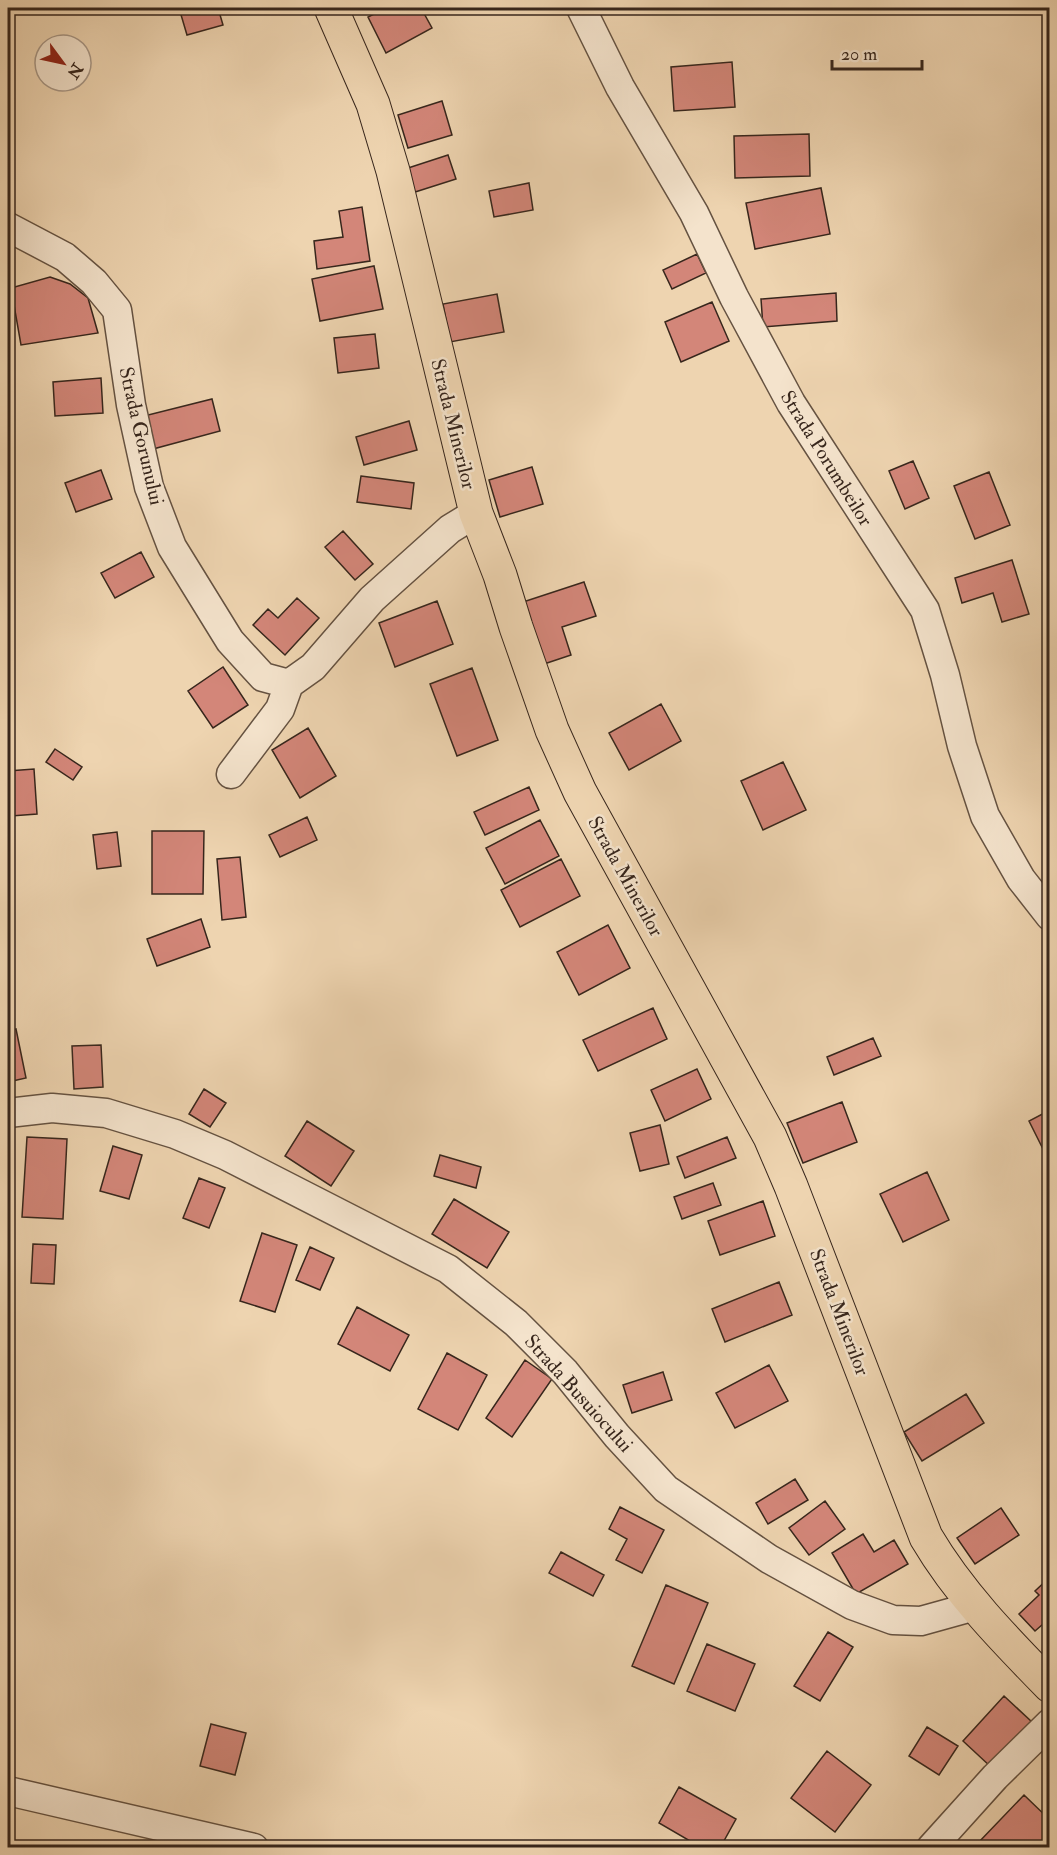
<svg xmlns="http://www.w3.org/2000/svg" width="1057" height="1855" font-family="'IM FELL Double Pica',serif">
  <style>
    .building { fill: #d38679; stroke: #37261c; stroke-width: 1.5 }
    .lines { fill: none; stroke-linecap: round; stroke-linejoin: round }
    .minor-casing { stroke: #655241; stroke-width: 31 }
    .major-casing { stroke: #37261c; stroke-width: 35 }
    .minor { stroke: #f4e3cc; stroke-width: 28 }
    .major { stroke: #eed4b0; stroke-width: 33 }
    .labels { text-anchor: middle; stroke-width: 5; stroke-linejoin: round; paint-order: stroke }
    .street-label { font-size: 20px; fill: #37261c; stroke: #f4e3cc }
  </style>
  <rect width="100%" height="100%" fill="#eed4b0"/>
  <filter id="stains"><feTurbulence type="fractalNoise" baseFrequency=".00333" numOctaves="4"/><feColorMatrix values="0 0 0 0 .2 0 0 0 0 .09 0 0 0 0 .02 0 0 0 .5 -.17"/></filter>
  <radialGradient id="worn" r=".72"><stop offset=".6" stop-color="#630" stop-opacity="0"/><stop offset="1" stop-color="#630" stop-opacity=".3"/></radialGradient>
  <path class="building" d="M179 8H218L223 25 187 35Z
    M386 8H421L432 28 386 53 368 17Z
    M732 62 735 107 674 111 671 67Z
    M442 101 452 135 408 148 398 115Z
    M809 134 810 176 735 178 734 136Z
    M448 155 456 179 412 193 405 169Z
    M529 183 533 210 494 217 489 191Z
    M821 188 830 234 755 249 746 203Z
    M362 207 370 261 317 269 314 241 343 237 339 211Z
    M697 254 706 273 672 289 663 270Z
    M374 266 383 309 320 321 312 279Z
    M50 277 70 284 88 298 98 333 21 345 11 288Z
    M836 293 837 321 763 327 761 299Z
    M497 294 504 332 450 342 443 304Z
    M712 302 729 341 681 362 665 322Z
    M375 334 379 368 338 373 334 338Z
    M101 378 103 413 55 416 53 382Z
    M212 399 220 431 153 449 144 416Z
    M409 421 417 450 364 465 356 437Z
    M913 461 929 498 905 509 889 471Z
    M532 467 543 504 500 517 489 480Z
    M101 470 112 499 76 512 65 483Z
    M989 472 1010 525 975 539 954 486Z
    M361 476 414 483 411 509 357 502Z
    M343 531 373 564 355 580 325 547Z
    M141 552 154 577 115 598 101 573Z
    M1012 560 1029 614 1002 622 993 593 962 603 955 578Z
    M584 582 596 616 562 627 571 655 541 665 520 603Z
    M297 598 319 618 285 655 253 625 268 609 278 618Z
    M437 601 453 644 395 667 379 623Z
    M223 667 248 705 213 728 188 691Z
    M472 668 498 740 457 756 430 684Z
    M661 704 681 741 629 770 609 733Z
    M308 728 336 776 300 798 272 750Z
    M55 749 82 767 73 780 46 762Z
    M783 762 806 810 763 830 741 781Z
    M34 769 37 814 11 816 8 771Z
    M529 787 539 810 485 835 474 812Z
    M307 817 317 840 280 857 269 835Z
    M540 820 559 856 505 884 486 848Z
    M152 831H204L203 894H152Z
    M117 832 121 866 97 869 93 835Z
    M240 857 246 917 222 920 217 859Z
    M561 859 580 896 520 927 501 890Z
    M201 919 210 947 157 966 147 939Z
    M608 925 630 968 579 995 557 952Z
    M653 1008 667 1039 598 1071 583 1040Z
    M16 1029 26 1078 8 1082V1031Z
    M873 1038 881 1056 834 1075 827 1057Z
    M101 1045 103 1087 74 1089 72 1046Z
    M697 1069 711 1099 665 1121 651 1090Z
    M204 1089 226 1103 210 1127 189 1114Z
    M842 1102 857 1142 803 1163 787 1123Z
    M1050 1110V1161H1049L1029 1121Z
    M307 1121 354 1151 331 1186 285 1156Z
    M660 1125 669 1164 640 1171 630 1133Z
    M27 1137 67 1139 63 1219 22 1217Z
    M727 1137 736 1158 685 1178 677 1157Z
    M113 1146 142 1155 129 1199 100 1191Z
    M440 1155 481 1167 476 1188 434 1176Z
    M927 1172 949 1220 903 1242 880 1194Z
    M199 1178 225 1188 209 1228 183 1218Z
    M713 1183 721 1205 682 1219 674 1197Z
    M454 1199 509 1232 487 1268 432 1234Z
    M763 1201 775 1236 720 1255 708 1221Z
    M262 1233 297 1245 275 1312 240 1301Z
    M33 1244 56 1245 54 1284 31 1283Z
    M310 1247 334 1258 320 1290 296 1280Z
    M779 1282 792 1315 725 1342 712 1309Z
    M357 1307 409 1335 390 1371 338 1344Z
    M447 1353 487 1375 458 1430 418 1409Z
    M525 1360 552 1379 512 1437 486 1418Z
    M769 1365 788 1401 735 1428 716 1393Z
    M663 1372 672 1400 632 1413 623 1385Z
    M966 1394 984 1423 922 1461 904 1432Z
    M795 1479 808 1500 768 1524 756 1503Z
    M825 1501 845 1529 809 1555 789 1528Z
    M620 1507 664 1530 642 1573 616 1560 627 1539 609 1529Z
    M1001 1508 1019 1535 975 1564 957 1538Z
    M863 1534 874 1552 894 1540 908 1564 856 1594 832 1553Z
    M561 1552 604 1575 593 1596 549 1573Z
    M1050 1577V1618L1035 1631 1019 1614 1039 1595 1035 1591Z
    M666 1585 708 1603 674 1684 632 1666Z
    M828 1632 853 1647 820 1701 794 1686Z
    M707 1644 755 1664 735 1711 687 1691Z
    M1004 1696 1032 1722 991 1767 963 1741Z
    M211 1724 246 1733 235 1775 200 1766Z
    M927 1727 958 1746 939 1775 909 1756Z
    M827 1751 871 1785 835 1832 791 1798Z
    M679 1787 736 1819 720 1848H702L659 1823Z
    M1024 1795 1050 1820V1848H983L978 1843Z
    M71 1845V1848H42V1846Z"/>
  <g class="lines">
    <defs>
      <path id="minor" d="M581 8 620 87 694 213 734 297 791 403 925 610 945 675 962 746 985 816 1021 879 1050 916
        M8 227 65 257 94 282 117 310 131 405 149 487 172 547 230 641 263 677 289 684 313 667 372 599 450 529 476 513
        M231 774 280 709 289 684
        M8 1113 52 1108 106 1113 175 1134 225 1155 448 1269 516 1323 565 1372 617 1436 666 1489 769 1559 852 1605 893 1620 921 1621 975 1606
        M8 1791 254 1848
        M931 1848 995 1777 1050 1723"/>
      <path id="major" d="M331 8 373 104 393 171 476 513 500 575 516 627 552 730 580 792 770 1137 791 1186 926 1537C959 1593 1004 1639 1050 1686"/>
    </defs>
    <use href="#minor" class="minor-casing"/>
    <use href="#major" class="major-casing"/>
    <use href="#minor" class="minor"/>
    <use href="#major" class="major"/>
  </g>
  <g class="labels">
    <g class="street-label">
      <text transform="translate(454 424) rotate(76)" y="7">Strada Minerilor</text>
      <text transform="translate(142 436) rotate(77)" y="7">Strada Gorunului</text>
      <text transform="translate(827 458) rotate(58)" y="7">Strada Porumbeilor</text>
      <text transform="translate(626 876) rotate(61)" y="7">Strada Minerilor</text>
      <text transform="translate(840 1312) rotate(69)" y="7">Strada Minerilor</text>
      <text transform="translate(579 1393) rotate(48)" y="7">Strada Busuiocului</text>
    </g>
  </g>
  <rect width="1057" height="1855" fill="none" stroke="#eed4b0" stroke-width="30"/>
  <rect x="9" y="9" width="1039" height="1837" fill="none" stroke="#37261c" stroke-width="3"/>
  <rect x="15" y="15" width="1027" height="1825" fill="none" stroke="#37261c" stroke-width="1.5"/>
  <g transform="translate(63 63) rotate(123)"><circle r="28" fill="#f4e3cc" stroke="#a89786" stroke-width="1.5"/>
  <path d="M0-4.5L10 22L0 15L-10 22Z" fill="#8f2418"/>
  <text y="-9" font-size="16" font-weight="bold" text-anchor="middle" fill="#37261c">N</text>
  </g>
  <path d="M832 60v9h90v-9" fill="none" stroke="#37261c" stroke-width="3"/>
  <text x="841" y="60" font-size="18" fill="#37261c" stroke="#f4e3cc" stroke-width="4.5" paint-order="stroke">20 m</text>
  <rect width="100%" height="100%" filter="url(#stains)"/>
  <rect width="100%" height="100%" fill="url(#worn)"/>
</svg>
